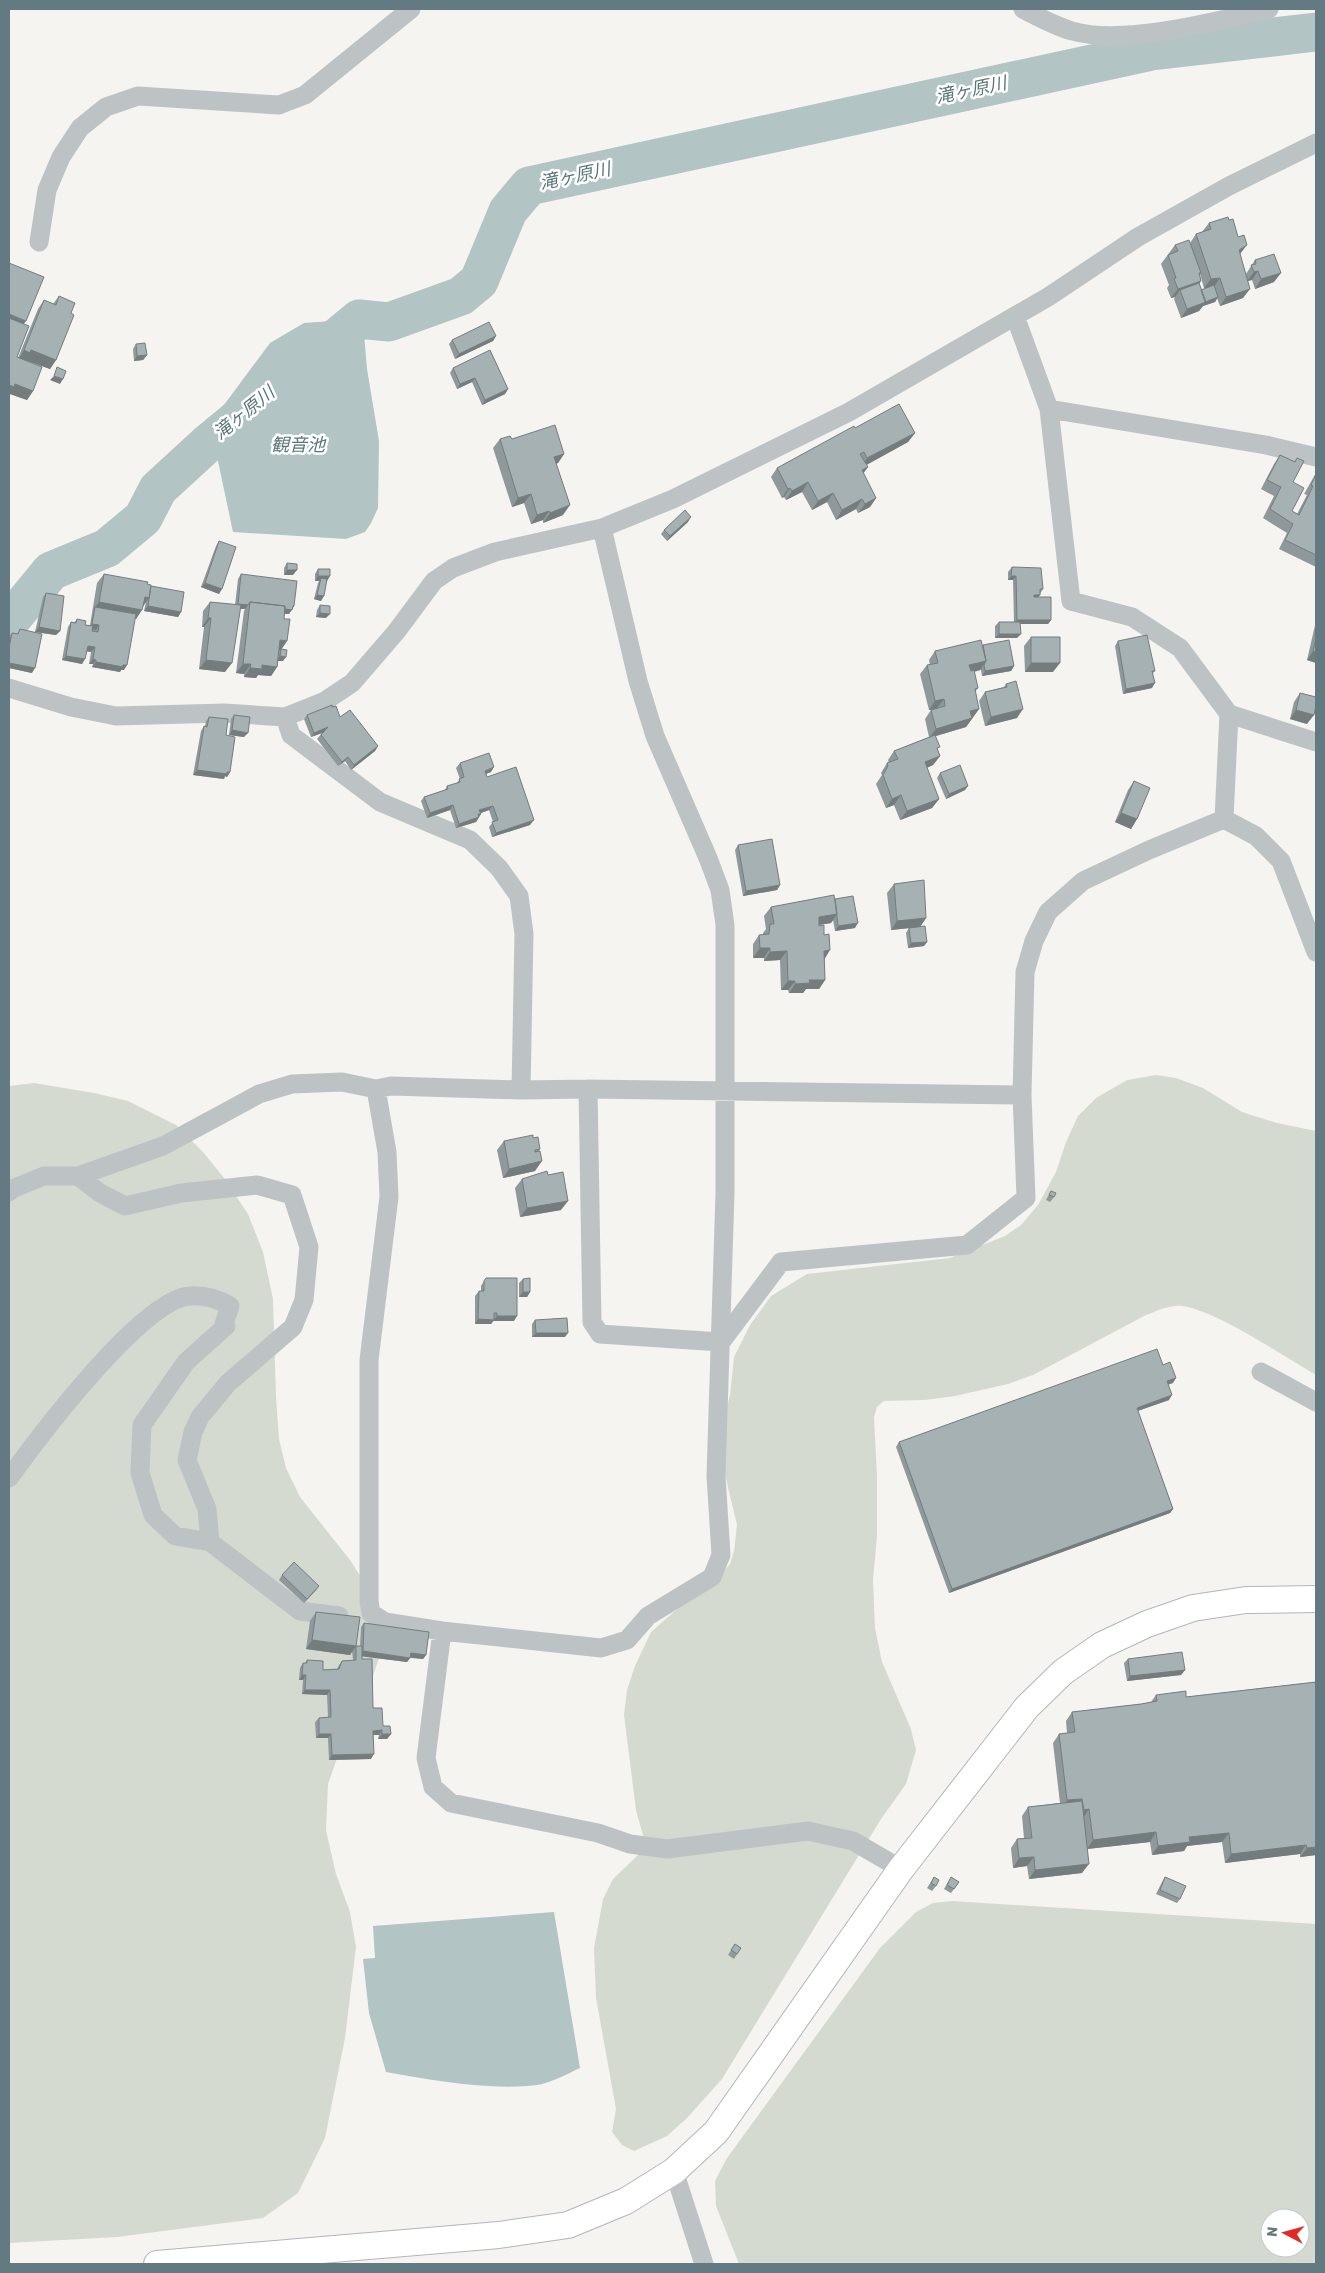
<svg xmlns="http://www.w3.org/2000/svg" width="1325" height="2273" font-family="Rubik,'Noto Sans JP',sans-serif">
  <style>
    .green { fill: #d5dad0; fill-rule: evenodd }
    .water { fill: #b2c4c4 }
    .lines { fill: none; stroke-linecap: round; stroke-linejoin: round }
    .river { stroke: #b2c4c4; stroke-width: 39 }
    .secondary-casing { stroke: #b0b7ba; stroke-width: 28 }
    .street { stroke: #bdc3c5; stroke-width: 19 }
    .secondary { stroke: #fff; stroke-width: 26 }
    .wall { fill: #8f989b; fill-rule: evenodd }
    .shaded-wall { fill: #747c7e }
    .building { fill: #a6b1b4; stroke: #747c7e }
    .labels { text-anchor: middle; stroke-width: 5; stroke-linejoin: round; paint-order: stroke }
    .water-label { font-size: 18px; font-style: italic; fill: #5a7678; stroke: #fff }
  </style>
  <rect width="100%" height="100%" fill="#f5f4f1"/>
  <path class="green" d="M1156 1075 1176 1078 1203 1088 1242 1112 1277 1123 1316 1131V1375C1281 1355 1221 1313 1183 1306 1170 1304 1157 1311 1146 1315L1033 1375 1008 1384 955 1396 925 1400 884 1401 877 1407 874 1417 877 1476V1536L873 1580 875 1628 882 1662 911 1729 916 1750 906 1784 881 1819 722 2079 687 2118 667 2136 634 2151 622 2145 612 2132 616 2109 596 1998 594 1948 603 1899 613 1879 638 1855 644 1839 636 1810 624 1715 627 1690 635 1666 651 1632 683 1604 714 1582 730 1564 734 1551 737 1525 718 1445 730 1395 734 1357 750 1325 771 1296 807 1274 950 1258 1005 1236 1021 1225 1038 1205 1056 1172 1066 1142 1078 1116 1096 1098 1127 1080Z
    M34 1083 94 1093 128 1101 176 1125 203 1152 224 1178 248 1214 263 1252 273 1299 276 1397 279 1439 286 1468 300 1497 350 1560 371 1593 380 1655 369 1688 339 1753 328 1784 326 1830 336 1874 350 1912 356 1947 345 2038 325 2138 298 2193 263 2218 117 2237 9 2243V1086Z
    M952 1901 1316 1924V2264H739L716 2206 715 2181 727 2158 880 1948 916 1912 933 1903ZM1270 2218H1300V2248H1270Z"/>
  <path class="water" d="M359 319 363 322 367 369 379 441 378 508 371 523 365 532 346 539 233 532 215 447 198 440 270 343 304 323Z
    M554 1912 580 2068C567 2074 551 2083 537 2085 491 2091 431 2080 386 2072L369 2013 363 1959 375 1958 373 1926Z"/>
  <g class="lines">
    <path class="river" d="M318 353 359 319 389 322 461 296 479 281 508 211 529 186 1152 51 1316 32
      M9 622 51 571 107 548 143 518 158 489 207 444 247 411"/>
    <defs>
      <path id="secondary" d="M157 2264 499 2235 568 2225 626 2201 674 2171 716 2132 901 1869 1027 1707 1063 1672 1102 1645 1147 1624 1193 1608 1246 1600 1316 1599"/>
    </defs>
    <use href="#secondary" class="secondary-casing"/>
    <path class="street" d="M1023 9C1038 17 1055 26 1072 31 1124 46 1216 21 1269 9
      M39 242 47 190 61 157 80 128 106 107 138 96 279 105 305 95 411 9
      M1015 316 1049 409
      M1316 457 1266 445 1049 409 1071 601 1132 617 1180 648 1229 714 1316 742
      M9 688 71 707 116 716 224 713 285 717 325 701 352 683 396 632 434 581 453 568 495 552 602 528 673 499 849 412 1048 297 1138 237 1229 186 1316 143
      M285 717 291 735 380 802 470 840 499 868 519 896 524 934 521 1090 588 1089 1022 1095 1025 972 1034 941 1048 912 1083 881 1149 850 1224 819 1256 836 1281 861 1316 952
      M1224 819 1229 714
      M376 1089 387 1152 389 1197 369 1360V1601L371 1613 385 1622 442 1631 601 1648 627 1640 648 1616 712 1577 721 1555 716 1476 725 1193V925L720 890 708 858 655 736 638 681 602 528
      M588 1089 592 1322 600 1334 721 1342 781 1262 967 1245 1026 1198 1022 1095
      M78 1176 100 1193 125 1206 181 1193 257 1185 292 1195 309 1247 304 1300 293 1327 228 1383 200 1417 193 1432 187 1460 207 1509 210 1542
      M9 1192 12 1189 44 1176H78L163 1146 259 1094 292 1084 342 1082 376 1089 391 1086 521 1090
      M1261 1372 1316 1402
      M9 1478C38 1438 143 1298 190 1296 204 1295 218 1299 230 1306L224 1324 226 1326 186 1362 142 1425 140 1473 153 1515 175 1536 210 1542 300 1611 339 1616
      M442 1631 426 1758 433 1787 451 1803 598 1833 630 1844 667 1849 808 1831 853 1841 901 1869
      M674 2171 704 2264"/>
    <use href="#secondary" class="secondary"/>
  </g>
  <path class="wall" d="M1209 223 1240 254 1246 274 1255 260 1274 282 1255 289 1252 280 1248 281 1243 298 1220 306 1217 298 1215 302 1203 306 1199 311 1181 318 1174 299 1175 297 1171 298 1167 288 1169 285 1161 264 1175 245 1190 243 1196 234 1202 232ZM1200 274 1204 288H1207L1201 290 1199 284Z
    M59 296 71 313 56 360 50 369 25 360 33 391 27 400 10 394 24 324 17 357 18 358 38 309 44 300 53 304Z
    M496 336 493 341 455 359 449 344 452 340Z
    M136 344 147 355 143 360 134 361 133 349Z
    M453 368 508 389 505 394 482 405 472 382 457 389 450 373Z
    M855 428 915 433 908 442 866 465 868 467 863 474 876 498 870 507 858 513 856 509 836 520 827 502 812 510 802 492 786 500 784 497 782 498 771 477 777 468Z
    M500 439H512L564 454 558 463 556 464 563 515 543 523V520L531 524 524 503 512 507 493 448Z
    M1280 455 1294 462 1297 458 1293 482 1292 511 1297 514 1307 495 1304 494 1316 473V567L1279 549 1287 533 1263 518 1274 496 1261 489 1274 464Z
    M688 522 667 541 661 534 664 530Z
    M219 541V594L201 587 216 546Z
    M287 563 293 575H284V568Z
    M1012 567 1043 589 1038 597 1051 620 1048 624H1020L1017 638H995V626L999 622H1014L1013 580H1008V572Z
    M318 569 327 581 321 601 314 599 318 583 319 581H315V574Z
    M104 574 147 584 150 587 181 612 178 617 144 611 146 602 136 619H135L124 670H121L120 672 92 667 93 664H89L91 652 87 651 82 664 62 660 68 627 71 622 74 623 77 619 85 625H90L97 583Z
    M241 574 294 606 289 614H284V619L287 641 281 649 283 661H278L277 667 271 676 258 675 256 678 244 677V674L236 673 244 611 245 609H240L225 672 199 669 204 627H202L203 611 210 602 235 605 238 579Z
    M46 593 60 631 56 635 35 632 43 597Z
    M320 605 326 618 316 617 317 610Z
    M1316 621V663L1307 660Z
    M20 629 32 673 9 668V637L12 633 17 634Z
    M1031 637 1053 672H1025L1024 646Z
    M1118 641 1155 671 1153 673 1152 688 1123 694 1115 646Z
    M983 645 1014 666 1011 671 982 676 981 670 974 672 978 688 975 692 979 709 966 727 936 736 938 750 940 756 933 765 927 768 939 799 932 808 900 820 894 805 886 808 876 784 882 775 881 773 887 763H889L888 760 894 751 929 737 925 719 931 710H929L920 674 927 665H930L929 660 935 651Z
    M1006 684 1017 718 985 726 979 701 985 692 1004 687Z
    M1300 693 1307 724 1290 719 1294 702Z
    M332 707 340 717 378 746 375 751 351 770 345 761 338 766 317 739 322 733 311 737 304 719 307 715Z
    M234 715 244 737 229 735 231 719Z
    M209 717 226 735 230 772 227 777 225 776 224 779 193 775 201 731 204 726 205 727 206 721Z
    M460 763 491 772 486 774 487 777 530 825 492 837 489 827 493 822 489 810 480 813 479 816V817L476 822 456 828 450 810 427 818 421 801 424 797 445 790 447 786 456 784 460 779 456 768Z
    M940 773 965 790 946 799 937 778Z
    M1134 781 1137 819 1131 829 1115 822 1128 790Z
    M738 845 780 885 777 890 743 896 735 850Z
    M894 884 926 918 920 927 927 942 924 946 908 948 906 933 909 928 891 930 887 893Z
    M835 899 855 928 835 931 833 920 831 923 819 925 824 959 825 980 819 989H806L803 993H789L788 990H781L780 960 764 961V958H753V944L759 935H763V933L766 929 764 916 771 907Z
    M533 1138 540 1149 539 1151 535 1171 503 1178 497 1150 504 1141Z
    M548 1175 561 1210 520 1217 515 1188 522 1179Z
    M1051 1191 1054 1197 1050 1202 1046 1200Z
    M486 1278 514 1321H493L494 1320 491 1324H475V1296L479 1291H481V1286Z
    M523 1279 530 1292 527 1297H519V1283Z
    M535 1320 565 1337H532V1324Z
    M1163 1365 1173 1383 1168 1384 1169 1400 1138 1411 1173 1509 1170 1513 949 1593 896 1447 899 1442Z
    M282 1575 316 1590 304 1603 279 1580Z
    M316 1612 356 1646H360L361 1627 364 1623 426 1655 423 1659 410 1658 407 1662 362 1656 373 1708 383 1726 391 1734 387 1739H378L379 1735H373L371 1759 329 1760 328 1738H316L315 1722 319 1718 328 1717 327 1695 302 1694 303 1680H299L300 1668 303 1663H305L307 1660 323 1670 337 1669 339 1665 342 1661 353 1660 352 1651 350 1655 306 1649 310 1621Z
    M1128 1659 1185 1670 1181 1675 1127 1681 1124 1663Z
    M1316 1682V1855L1300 1857V1854L1225 1863 1222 1842 1187 1846 1184 1851 1152 1855 1150 1842 1087 1849 1082 1873 1029 1879 1027 1866 1013 1868 1011 1848 1017 1839 1024 1838 1022 1816 1028 1807 1060 1803 1053 1743 1059 1734 1067 1733 1066 1721 1072 1712 1141 1704 1151 1702 1156 1695 1186 1697Z
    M934 1877 936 1886 932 1891 927 1888Z
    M951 1877 959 1882 951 1893 944 1889Z
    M1165 1877 1180 1899 1177 1903 1156 1894 1162 1882Z
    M735 1944 741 1948 734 1959 728 1955Z"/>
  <path class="shaded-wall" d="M1247 245 1240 254 1239 250Z
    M1258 271 1252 280 1247 281 1254 272Z
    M1281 273 1274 282 1255 289 1261 279Z
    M1220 278 1214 287 1204 288 1211 279Z
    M1201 281 1195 290H1180L1175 297 1171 298 1178 289Z
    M1250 289 1243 298 1220 306 1226 297Z
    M1218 297 1215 302 1203 306 1199 311 1181 318 1187 309Z
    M9 314 26 321 19 330 9 326Z
    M496 336 493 341 455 359 459 354Z
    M24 350H31L56 360 50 369 25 360 24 362 18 360Z
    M147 355 143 360 134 361 137 356Z
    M54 376 63 379 60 384 50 380Z
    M475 378 472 382 457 389 460 384Z
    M15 384 33 391 27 400 10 394 9 395V385Z
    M508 389 505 394 482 405 485 400Z
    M915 433 908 442 861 468 867 458Z
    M564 454 558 463 548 466 554 457Z
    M868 467 861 476 862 470Z
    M808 482 802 492 786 500 792 491Z
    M790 488 784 497 782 498 788 489Z
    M833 493 827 502 812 510 818 501Z
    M531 494 524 503 512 507 518 498Z
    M876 498 870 507 858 513 865 504Z
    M862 499 856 509 836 520 842 510Z
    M570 505 563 515 543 523 550 513Z
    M549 511 543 520 531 524 537 515Z
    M691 517 688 522 667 541 670 536Z
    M287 570H297L293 575H284Z
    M318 576H330L327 581 321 578 319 581H315Z
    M1011 576H1016L1013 580H1008Z
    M205 583 222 589 219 594 201 587Z
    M317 595 324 596 321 601 314 599Z
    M1034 595H1040L1037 599H1031Z
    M145 597 149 598 142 607Z
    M99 602 142 610 136 619 95 611V607L92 611Z
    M238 604 248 605 245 609 235 608Z
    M148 606 181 612 178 617 144 611Z
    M294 606 289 614 249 610Z
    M320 613 330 614 326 618 316 617Z
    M208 618H211L204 627H202Z
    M1017 620H1051L1048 624H1014Z
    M92 624 99 625 96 630 89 629Z
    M39 627 60 631 56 635 35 632Z
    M999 634H1021L1017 638H995Z
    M280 640 287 641 281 650 274 649Z
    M88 646 95 647 91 652 85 651Z
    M1313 651 1316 652V663L1307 660Z
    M66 656 85 659 82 664 62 660Z
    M280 656 286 657 283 661H277Z
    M93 659 96 660 93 664H89Z
    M206 660 232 663 225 672 199 669Z
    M986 661 980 670 963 674 969 665Z
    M96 662 123 665H127L124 670H121L120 672 92 667Z
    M9 663 35 668 32 673 9 668Z
    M1031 663H1060L1053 672H1025Z
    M243 664H251L244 674 236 673Z
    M262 665 277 667 271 676 258 675 256 678 244 677 250 668Z
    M1014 666 1011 671 982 676 985 671Z
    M1155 683 1152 688 1123 694 1126 689Z
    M944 699 937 708 929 710 935 701Z
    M979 709 966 727 929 738 936 729 970 711Z
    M1023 709 1017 718 985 726 991 717Z
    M1296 710 1314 715 1307 724 1290 719Z
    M328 727 325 732 311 737 314 733Z
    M232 730 248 733 244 737 229 735Z
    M378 746 375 751 351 770 354 765Z
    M940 756 933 765 918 771 925 762Z
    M348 757 345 761 338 766 342 762Z
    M494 767 491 772 482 775 485 771Z
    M197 770 227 772H230L227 777 225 776 224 779 193 775Z
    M968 786 965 790 946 799 949 794Z
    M901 795 894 805 886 808 892 799Z
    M939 799 932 808 900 820 907 811Z
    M453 805 450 810 427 818 430 813Z
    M493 806 489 810 476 815 479 810Z
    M1121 813 1137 819 1131 829 1115 822Z
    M478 814H481L476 822 456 828 459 824Z
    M534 820 530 825 492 837 496 833Z
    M780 885 777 890 743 896 746 891Z
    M837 914 831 923 812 926 819 917Z
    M926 918 920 927 891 930 897 921Z
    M858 923 855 928 835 931 838 926Z
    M927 942 924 946 908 948 911 943Z
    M760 948H770L764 958H753Z
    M830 950 824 960V951Z
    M787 951 780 960 764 961 770 952Z
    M809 980H825L819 989H806L803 993H789L795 984Z
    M788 981H795L788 990H781Z
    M542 1161 535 1171 503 1178 509 1169Z
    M568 1201 561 1210 520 1217 527 1208Z
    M523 1292H530L527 1297H519Z
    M497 1316H517L514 1321H493Z
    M478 1319 494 1320 491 1324H475Z
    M536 1333H568L565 1337H532Z
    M1176 1378 1173 1383 1164 1386 1167 1381Z
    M1172 1395 1169 1400 1134 1412 1137 1408Z
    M1173 1509 1170 1513 949 1593 952 1589Z
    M319 1586 316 1590 304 1603 307 1599Z
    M312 1640 356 1646 350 1655 306 1649Z
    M363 1651 410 1658 407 1662 359 1656Z
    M411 1653 426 1655 423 1659 408 1657Z
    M1185 1670 1181 1675 1127 1681 1130 1676Z
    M302 1675H306L303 1680H299Z
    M305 1690H330L327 1695 302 1694Z
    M382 1730 379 1735H370L373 1731Z
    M319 1734H331L328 1738H316Z
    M382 1734H391L387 1739H378Z
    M374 1754 371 1759 329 1760 332 1755Z
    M1082 1799 1076 1808 1061 1810 1067 1800Z
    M1089 1809 1083 1818 1077 1819 1084 1810Z
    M1156 1832 1150 1842 1087 1849 1093 1840Z
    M1229 1833 1222 1842 1187 1846 1184 1851 1152 1855 1158 1846 1189 1837Z
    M1306 1845 1300 1854 1225 1863 1231 1854Z
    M1316 1847V1855L1300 1857 1307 1848Z
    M1034 1857 1027 1866 1013 1868 1019 1858Z
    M1089 1864 1082 1873 1029 1879 1035 1870Z"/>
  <path class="building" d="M1228 217 1229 220 1233 219 1238 237 1244 235 1247 245 1239 250 1250 289 1226 297 1220 278 1211 279 1196 234 1211 229 1209 223Z
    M1189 240 1201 273H1199L1201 281 1178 289 1174 279 1176 278 1168 255 1178 251 1175 245Z
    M1274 254 1281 273 1261 279 1258 271 1254 272 1251 265 1256 264 1255 260Z
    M9 263 44 277 26 321 9 314Z
    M1199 283 1206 302 1187 309 1180 290Z
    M1214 285 1218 297 1205 302 1201 290Z
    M59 296 75 303 71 313 74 315 56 360 31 350 30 353 24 350 44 300 56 305Z
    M9 318 29 326 17 357 42 367 33 391 15 384 14 387 9 385Z
    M489 322 496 336 459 354 452 340Z
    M145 343 147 355 137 356 136 344Z
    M490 350 508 389 485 400 475 378 460 384 453 368Z
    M57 367 66 371 63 379 54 376Z
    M899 404 915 433 867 458 864 452 860 454 868 467 862 470 876 498 865 504 862 499 842 510 833 493 818 501 808 482 792 491 790 488 788 489 777 468 854 426 855 428Z
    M555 425 564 454 554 457 570 505 550 513 549 511 537 515 531 494 518 498 500 439 510 436 512 439Z
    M1280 455 1295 462 1297 458 1304 461 1293 482 1304 488 1292 511 1299 515 1313 486 1311 485 1316 474V555L1285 540 1293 524 1270 509 1281 487 1267 480Z
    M685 510 691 517 670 536 664 530Z
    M219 541 236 547 222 589 205 583Z
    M287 563 297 564V570H287Z
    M1012 567 1041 568 1043 589H1040V595H1034V597H1051V620H1017L1016 576H1011Z
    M318 569H330V576H318Z
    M104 574 148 582 147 584 151 585 149 598 145 597 142 610 99 602Z
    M241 574 297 581 294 606H293L292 610 285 609V606L250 602 248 605 238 604Z
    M321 578 327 579 324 596 317 595Z
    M151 586 184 592 181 612 148 606Z
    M46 593 64 596 60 631 39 627Z
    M210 602 241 605 232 663 206 660 211 618H208Z
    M250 602 285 606 284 619H290L287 641 280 640 277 667 262 665V669L250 668 251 664H243Z
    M320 605 330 606V614L320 613Z
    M95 607 136 614 127 665H123V667L96 662V660L93 659 95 647 88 646 85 659 66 656 71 622 76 623 77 619 86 621 85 625 93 626 92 631 98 632 99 625 92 624Z
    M999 622H1020L1021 634H999Z
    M20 629 42 634 35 668 9 663V648L12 633 18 634Z
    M1147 635 1155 671H1152L1155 683 1126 689 1118 641Z
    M1031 637H1060V663H1031Z
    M1316 639V652L1313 651Z
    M981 640 986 661 969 665 971 671 974 670 978 688 975 689 979 709 970 711 972 718 936 729 931 710 945 706 944 699 935 701 927 665 938 663 935 651Z
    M1009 640 1014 666 985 671 984 665 986 661 983 645Z
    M281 649 287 650 286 657 280 656Z
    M1016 681 1023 709 991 717 985 692 1007 687 1006 684Z
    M1300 693 1316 697V705L1314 715 1296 710Z
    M332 705V707L336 706 340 717 350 710 378 746 354 765 348 757 342 762 321 735 328 727 314 733 307 715Z
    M234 715 250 717 248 733 232 730Z
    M209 717 228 719 226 735 235 737 230 772H227V774L197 770 204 726 207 727Z
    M935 735 940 747 937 748 940 756 925 762 939 799 907 811 901 795 892 799 883 775 888 766 887 763 898 759 894 751Z
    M489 753 494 767 485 771 487 777 516 767 534 820 496 833 492 822 498 820 493 806 479 810 481 814H478L479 817 459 824 453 805 430 813 424 797 448 789 447 786 460 782 459 779 464 777 460 763Z
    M960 765 968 786 949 794 940 773Z
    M1134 781 1150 788 1137 819 1121 813Z
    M772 839 780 885 746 891 738 845Z
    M924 880 926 918 897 921 894 884Z
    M834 895 837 914 819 917V926L824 925V935L829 934 830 950 824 951 825 980H809L810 983 795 984V981H788L787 951 770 952V948H760L759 935 769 934 770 924H774L771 907Z
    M853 896 858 923 838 926 835 899Z
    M925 926 927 942 911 943 909 928Z
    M533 1135V1138L538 1137 540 1149 535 1150V1152L540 1151 542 1161 509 1169 504 1141Z
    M547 1171 548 1175 563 1172 568 1201 527 1208 522 1179Z
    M1051 1191 1056 1193 1054 1197 1049 1195Z
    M486 1278H517V1316H497V1313H494V1320L478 1319 479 1291H484V1281Z
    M530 1278V1292H523V1279Z
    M567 1318 568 1333H536L535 1320Z
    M1157 1349 1163 1365 1170 1362 1176 1378 1167 1381 1172 1395 1137 1408 1173 1509 952 1589 899 1442Z
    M294 1562 319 1586 307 1599 282 1575Z
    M316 1612 360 1617 356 1646 312 1640Z
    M364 1623 429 1632 426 1655 411 1653 410 1658 363 1651Z
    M356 1646H362V1659H372L373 1708H382L383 1726H390L391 1734H382V1730L373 1731 374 1754 332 1755 331 1734H319V1718L331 1717 330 1690H305L306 1675H302L303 1663H307V1660L323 1661V1670L339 1669 342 1661 356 1660Z
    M1182 1652 1185 1670 1130 1676 1128 1659Z
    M1316 1682V1847L1307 1848 1306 1845 1231 1854 1229 1833 1189 1837 1190 1842 1158 1846 1156 1832 1093 1840 1089 1809 1084 1810 1082 1799 1067 1800 1059 1734 1075 1732 1072 1712 1141 1704 1157 1701 1156 1695 1186 1691V1697Z
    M1082 1801 1089 1864 1035 1870 1034 1857 1019 1858 1017 1839 1032 1838 1028 1807Z
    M934 1877 939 1880 936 1886 931 1883Z
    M951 1877 959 1882 954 1889 947 1885Z
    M1165 1877 1186 1886 1180 1899 1160 1890Z
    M735 1944 741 1948 737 1954 731 1950Z"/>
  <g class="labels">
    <g class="water-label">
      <text transform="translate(971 90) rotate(-12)" y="6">滝ヶ原川</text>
      <text transform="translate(575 176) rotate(-12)" y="6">滝ヶ原川</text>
      <text transform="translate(244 413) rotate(-39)" y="6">滝ヶ原川</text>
      <text x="298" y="451">観音池</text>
    </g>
  </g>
  <rect width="1325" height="2273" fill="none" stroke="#637a82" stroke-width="20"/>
  <g transform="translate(1285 2233) rotate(276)"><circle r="24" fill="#ffffff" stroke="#c1cacd"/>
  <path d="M0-4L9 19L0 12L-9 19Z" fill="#e32a22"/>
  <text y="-8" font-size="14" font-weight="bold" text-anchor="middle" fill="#637a82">N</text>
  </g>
</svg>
